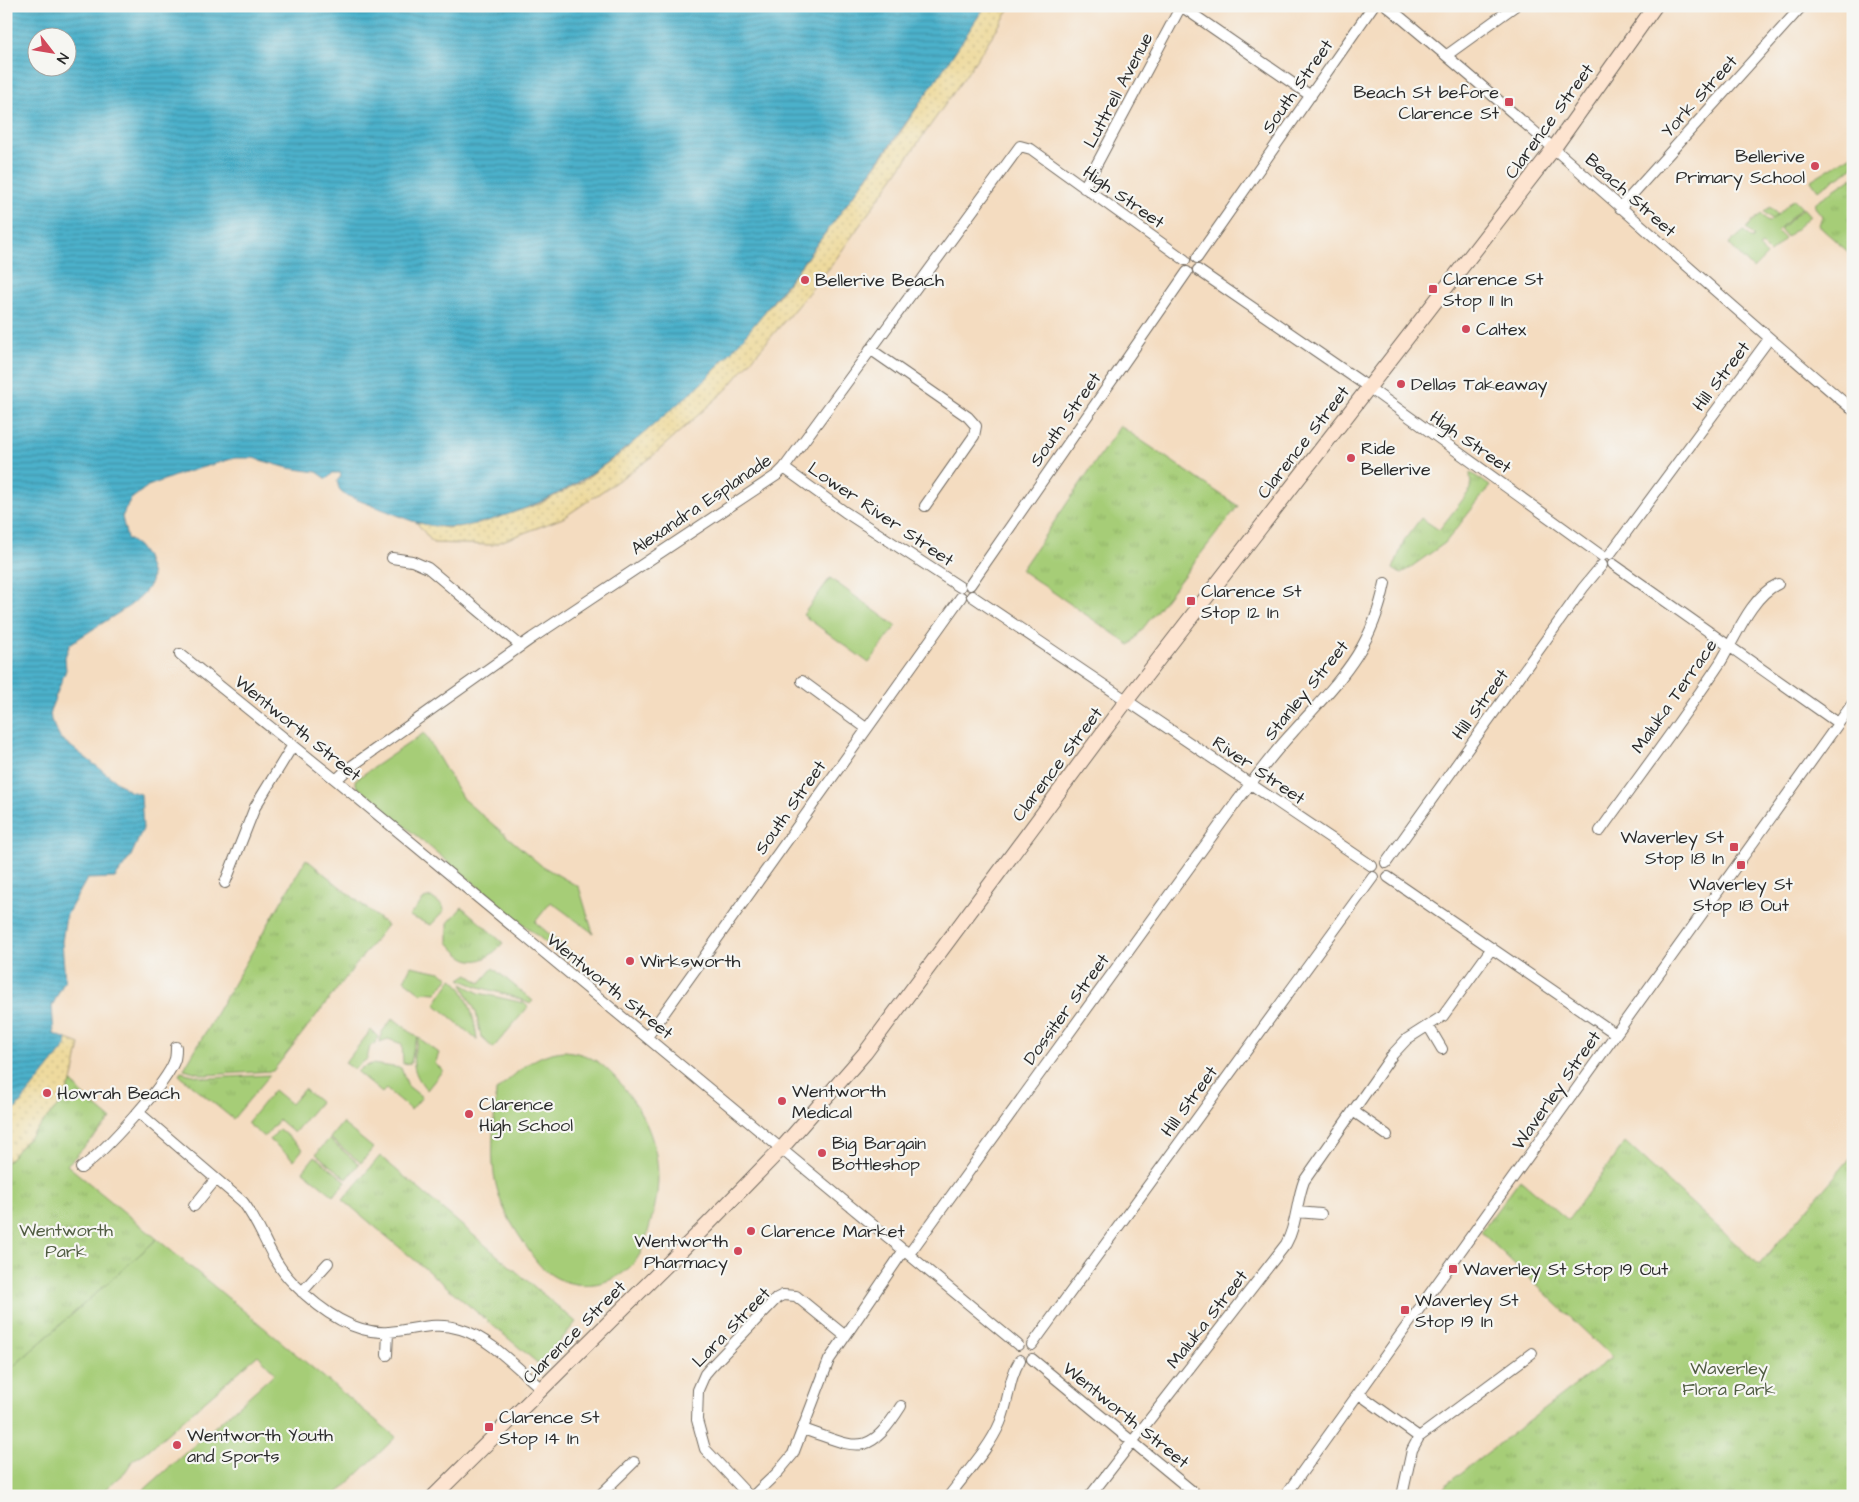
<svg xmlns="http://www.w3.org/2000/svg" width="1859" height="1502" font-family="'Architects Daughter',sans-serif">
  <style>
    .green { fill: #a6cd77; stroke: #687c51 }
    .sand { fill: url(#sand-dots); stroke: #8c8264 }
    .park { fill: url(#park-tufts); stroke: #687c51 }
    .water { fill: url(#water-rules); stroke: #3c6e7b; fill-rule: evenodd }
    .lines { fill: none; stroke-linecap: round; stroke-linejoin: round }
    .street-casing { stroke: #71695f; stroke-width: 12 }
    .secondary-casing { stroke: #71695f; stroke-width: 16 }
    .street { stroke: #fff; stroke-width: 10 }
    .secondary { stroke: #fde4d0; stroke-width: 14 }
    .poi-dot { fill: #d1495b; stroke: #f6f6f2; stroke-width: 2 }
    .labels { text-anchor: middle; stroke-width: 4.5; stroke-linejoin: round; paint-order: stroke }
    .street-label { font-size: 18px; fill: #2b2b2b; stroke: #f6f6f2 }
    .poi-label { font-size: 18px; fill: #2b2b2b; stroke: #f6f6f2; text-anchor: start }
    .park-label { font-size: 18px; fill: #505c42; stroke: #f6f6f2 }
  </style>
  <defs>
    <pattern id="sand-dots" width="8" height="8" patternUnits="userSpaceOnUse" patternTransform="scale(1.25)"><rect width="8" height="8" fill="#eeda9e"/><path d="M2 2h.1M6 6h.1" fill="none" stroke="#cb8" stroke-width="1.8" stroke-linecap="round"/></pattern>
    <pattern id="park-tufts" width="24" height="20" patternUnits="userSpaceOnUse" patternTransform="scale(1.25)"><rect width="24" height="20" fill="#a6cd77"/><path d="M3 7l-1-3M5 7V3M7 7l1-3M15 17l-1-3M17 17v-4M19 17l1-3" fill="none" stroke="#8fb067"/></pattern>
    <pattern id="water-rules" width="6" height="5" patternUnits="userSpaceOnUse" patternTransform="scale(1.25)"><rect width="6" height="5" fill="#4cb1cb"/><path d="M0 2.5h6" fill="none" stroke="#3f90a5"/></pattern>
  </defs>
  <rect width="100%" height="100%" fill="#f6f6f2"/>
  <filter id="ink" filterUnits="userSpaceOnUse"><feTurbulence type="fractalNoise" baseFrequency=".02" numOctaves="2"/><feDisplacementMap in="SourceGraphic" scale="10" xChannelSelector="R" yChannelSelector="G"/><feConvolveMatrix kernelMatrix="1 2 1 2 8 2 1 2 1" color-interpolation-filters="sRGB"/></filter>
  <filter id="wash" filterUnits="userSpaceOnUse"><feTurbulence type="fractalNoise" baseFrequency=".0096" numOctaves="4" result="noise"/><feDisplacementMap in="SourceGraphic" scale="20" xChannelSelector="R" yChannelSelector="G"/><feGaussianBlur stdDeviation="1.12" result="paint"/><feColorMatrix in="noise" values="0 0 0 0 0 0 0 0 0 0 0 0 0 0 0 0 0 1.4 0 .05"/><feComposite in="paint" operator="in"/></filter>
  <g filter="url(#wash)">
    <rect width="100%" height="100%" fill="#f4dcc0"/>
    <path class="green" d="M1794 199 1802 207 1777 231 1785 239 1770 253 1762 245 1759 247 1767 255 1753 269 1729 244 1744 231 1752 239 1754 236 1746 228 1761 214 1769 222 1772 219 1764 212 1770 207 1777 214 1773 219Z
      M1803 208 1810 216 1787 237 1780 229Z
      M830 578 896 626 869 663 803 615Z
      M424 733 463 799 542 866 579 887 593 933 551 902 535 922 572 953 567 960 357 787 355 780Z
      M431 897 443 906 444 911 431 925 409 916 424 899Z
      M411 966 440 972 449 977 436 993 424 992 422 994 404 980Z
      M493 968 533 1001 530 1004C508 992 482 991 460 979L468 974 480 983Z
      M452 979C466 987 476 1023 477 1040L435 1004Z
      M462 984 479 993 524 1003 528 1007 493 1048 481 1037 476 1012Z
      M393 1018 418 1038 414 1045 411 1063 403 1064 402 1044 388 1039 380 1042 382 1032Z
      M371 1030 378 1037 375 1043 370 1046 367 1059 354 1069 345 1063Z
      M419 1038 439 1053 435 1064 443 1070 427 1090C412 1073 410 1059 419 1038Z
      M565 1051C599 1054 616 1076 634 1102 659 1139 664 1179 651 1221 648 1232 645 1244 640 1254 622 1287 573 1295 545 1270 536 1263 530 1252 524 1243 509 1221 498 1201 494 1174 490 1148 495 1118 496 1091 518 1072 534 1053 565 1051Z
      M372 1064 401 1068 408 1086 422 1097 411 1110 386 1089 382 1093 357 1072 361 1068Z
      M304 1089 320 1102 294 1133 279 1120 264 1137 247 1123 274 1090 291 1104Z
      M342 1123 373 1148 361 1163 330 1138Z
      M279 1129 303 1149 294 1160 270 1140Z
      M329 1139 359 1164 347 1179 316 1154Z
      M315 1156 346 1181 334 1196 303 1171Z
      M157 1239 396 1437 335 1496H137L275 1373 258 1355 146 1452 133 1460 125 1472 97 1496H6V1373Z"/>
    <path class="sand" d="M985 6H1012L968 72 831 266 726 390 648 460 563 518 492 545 433 543 416 522 447 528 481 523 539 504 581 482 621 453 710 375 779 295 898 136Z
      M67 1039 80 1044 72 1082 59 1105 6 1163V1121Z"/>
    <path class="park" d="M1853 154V168L1818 190 1811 180Z
      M1853 177V256L1822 229 1819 225 1822 216 1815 207 1816 202Z
      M1120 426 1238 506 1130 645 1021 570Z
      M1470 472 1490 486 1445 543 1401 574 1393 569 1405 539 1421 518 1439 530 1471 489Z
      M306 859 387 925 273 1071 205 1075 184 1069Z
      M462 907 503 943C483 966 467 967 448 942V923Z
      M181 1072 207 1078 270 1075 233 1119 179 1075Z
      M72 1082 84 1096 111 1119 67 1165 157 1239 6 1373V1163L59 1105Z
      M1625 1142 1759 1265 1853 1155V1496H1441L1444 1486 1612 1357 1481 1232 1520 1179 1568 1220Z
      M380 1156 576 1322 540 1365 343 1200Z"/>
    <path class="water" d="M6 6H985C938 80 887 150 835 220 795 273 756 326 711 374 694 391 675 406 657 422 610 463 569 494 509 514 472 527 443 533 404 518 396 514 345 496 342 493 339 490 338 485 337 481L341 476 340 473H333L327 479 317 472 288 468 253 458H235L180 474 148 486 130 500 122 517 127 538 138 546 146 557 152 575 151 582 145 592 131 605 70 644 65 657 66 670 50 711 51 720 60 738 129 791 141 794 143 829 131 856 115 878 87 879 66 916 62 942 65 980 52 1006 54 1034 67 1039 65 1047 6 1121ZM38 38H68V68H38Z"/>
  </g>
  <g filter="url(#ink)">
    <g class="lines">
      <defs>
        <path id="street" d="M1181 6 1311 96
          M1387 6C1546 137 1696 277 1853 410
          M1447 55 1515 6
          M1084 188 1181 6
          M1620 208 1802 6
          M1197 258 1373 6
          M1198 270 1361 382 1602 556
          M870 349 968 417 976 426 974 436 925 506
          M784 468 845 512 960 587
          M1610 554 1769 339
          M392 558 412 561 428 568 521 646
          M1613 564 1838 723
          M970 585 1187 272
          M972 596 1372 866
          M180 654 336 780 1018 1345
          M802 681 866 728
          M336 780 349 768 532 638 777 475 784 468 1020 146 1031 149 1185 260
          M1600 831C1640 775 1682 720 1720 663 1735 639 1751 596 1778 584
          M1386 863 1583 588 1602 565
          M1388 877 1616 1034
          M225 883 255 807 293 745
          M1429 1027 1442 1049
          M647 1037 961 597
          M1353 1111 1387 1135
          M138 1112 243 1202C263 1228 269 1259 293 1283 317 1307 353 1335 389 1332 414 1330 435 1321 460 1329 489 1337 520 1371 543 1390
          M81 1168C103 1153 168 1083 175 1059 176 1055 176 1051 176 1047
          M194 1206 216 1179
          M1297 1212 1321 1214
          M909 1254 1238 800C1256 777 1273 753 1293 732 1338 681 1371 653 1385 583
          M302 1292 328 1263
          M1032 1345 1373 877
          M387 1355 388 1332
          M1032 1359 1198 1496
          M1359 1394 1419 1437 1532 1353
          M803 1429C857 1447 867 1460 901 1406
          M599 1496 634 1462
          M749 1496 705 1449 697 1420 698 1390 705 1374 711 1367 777 1298 783 1295 796 1296 844 1335
          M753 1496 778 1472 793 1454 829 1360 904 1250
          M949 1496C966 1473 989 1449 1000 1423 1009 1402 1008 1379 1020 1360
          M1090 1496 1286 1244C1297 1225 1296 1202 1304 1181L1393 1054 1407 1039 1443 1016 1492 948
          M1285 1496 1853 703
          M1402 1496 1412 1450 1419 1437"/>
        <path id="secondary" d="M434 1496 707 1225 781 1149 865 1053 1127 700 1554 148 1655 6"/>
      </defs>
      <use href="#street" class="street-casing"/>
      <use href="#secondary" class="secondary-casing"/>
      <use href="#street" class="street"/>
      <use href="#secondary" class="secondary"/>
    </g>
  </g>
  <g class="poi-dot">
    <rect x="1504" y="97" width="10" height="10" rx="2.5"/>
    <circle cx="1815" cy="166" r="5"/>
    <circle cx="805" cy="280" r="5"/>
    <rect x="1428" y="284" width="10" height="10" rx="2.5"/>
    <circle cx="1466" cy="329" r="5"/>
    <circle cx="1401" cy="384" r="5"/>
    <circle cx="1351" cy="458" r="5"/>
    <rect x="1186" y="596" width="10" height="10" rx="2.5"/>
    <rect x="1729" y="842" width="10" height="10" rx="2.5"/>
    <rect x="1736" y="860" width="10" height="10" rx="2.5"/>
    <circle cx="630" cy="961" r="5"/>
    <circle cx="47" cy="1093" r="5"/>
    <circle cx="782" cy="1101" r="5"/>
    <circle cx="469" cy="1114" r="5"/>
    <circle cx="822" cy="1153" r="5"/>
    <circle cx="751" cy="1231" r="5"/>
    <circle cx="738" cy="1251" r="5"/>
    <rect x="1448" y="1264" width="10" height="10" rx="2.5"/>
    <rect x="1400" y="1305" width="10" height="10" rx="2.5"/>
    <rect x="484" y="1422" width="10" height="10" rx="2.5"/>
    <circle cx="177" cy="1445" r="5"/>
  </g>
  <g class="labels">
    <g class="street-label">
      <text transform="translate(1297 86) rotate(-55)" y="6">South Street</text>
      <text transform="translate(1118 90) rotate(-62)" y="6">Luttrell Avenue</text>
      <text transform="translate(1699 96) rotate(-48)" y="6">York Street</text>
      <text transform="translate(1549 121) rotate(-54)" y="6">Clarence Street</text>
      <text transform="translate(1631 195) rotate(42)" y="6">Beach Street</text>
      <text transform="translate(1124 197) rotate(35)" y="6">High Street</text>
      <text transform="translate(1721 376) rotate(-53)" y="6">Hill Street</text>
      <text transform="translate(1065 419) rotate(-55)" y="6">South Street</text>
      <text transform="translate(1303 442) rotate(-52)" y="6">Clarence Street</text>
      <text transform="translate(1471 442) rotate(35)" y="6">High Street</text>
      <text transform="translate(701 504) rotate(-34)" y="6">Alexandra Esplanade</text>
      <text transform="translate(881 514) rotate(34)" y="6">Lower River Street</text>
      <text transform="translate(1306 690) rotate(-51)" y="6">Stanley Street</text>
      <text transform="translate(1674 696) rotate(-55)" y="6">Maluka Terrace</text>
      <text transform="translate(1480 704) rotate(-54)" y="6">Hill Street</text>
      <text transform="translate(298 728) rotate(39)" y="6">Wentworth Street</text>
      <text transform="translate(1057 764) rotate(-53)" y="6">Clarence Street</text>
      <text transform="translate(1259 770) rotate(34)" y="6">River Street</text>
      <text transform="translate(790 807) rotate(-55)" y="6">South Street</text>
      <text transform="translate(610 986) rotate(39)" y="6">Wentworth Street</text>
      <text transform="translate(1066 1009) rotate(-54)" y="6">Dossiter Street</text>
      <text transform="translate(1556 1090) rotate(-55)" y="6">Waverley Street</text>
      <text transform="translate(1189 1101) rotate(-54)" y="6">Hill Street</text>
      <text transform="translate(1207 1319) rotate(-52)" y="6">Maluka Street</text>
      <text transform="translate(731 1327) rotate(-46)" y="6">Lara Street</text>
      <text transform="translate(574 1332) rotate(-45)" y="6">Clarence Street</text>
      <text transform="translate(1126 1415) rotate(39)" y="6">Wentworth Street</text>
    </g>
    <g class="poi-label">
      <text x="1499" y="98" text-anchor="end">Beach St before<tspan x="1499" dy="21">Clarence St</tspan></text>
      <text x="1805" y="162" text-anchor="end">Bellerive<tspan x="1805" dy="21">Primary School</tspan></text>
      <text x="1443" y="285">Clarence St<tspan x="1443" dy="21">Stop 11 In</tspan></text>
      <text x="815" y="286">Bellerive Beach</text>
      <text x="1476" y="335">Caltex</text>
      <text x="1411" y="390">Dellas Takeaway</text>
      <text x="1361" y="454">Ride<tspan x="1361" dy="21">Bellerive</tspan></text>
      <text x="1201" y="597">Clarence St<tspan x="1201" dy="21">Stop 12 In</tspan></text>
      <text x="1724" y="843" text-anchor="end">Waverley St<tspan x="1724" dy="21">Stop 18 In</tspan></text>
      <text x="1741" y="890" text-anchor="middle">Waverley St<tspan x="1741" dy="21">Stop 18 Out</tspan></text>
      <text x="640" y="967">Wirksworth</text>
      <text x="792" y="1097">Wentworth<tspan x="792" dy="21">Medical</tspan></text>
      <text x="57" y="1099">Howrah Beach</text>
      <text x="479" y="1110">Clarence<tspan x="479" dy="21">High School</tspan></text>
      <text x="832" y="1149">Big Bargain<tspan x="832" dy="21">Bottleshop</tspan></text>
      <text x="761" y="1237">Clarence Market</text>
      <text x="728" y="1247" text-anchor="end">Wentworth<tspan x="728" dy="21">Pharmacy</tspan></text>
      <text x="1463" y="1275">Waverley St Stop 19 Out</text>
      <text x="1415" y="1306">Waverley St<tspan x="1415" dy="21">Stop 19 In</tspan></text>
      <text x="499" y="1423">Clarence St<tspan x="499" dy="21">Stop 14 In</tspan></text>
      <text x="187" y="1441">Wentworth Youth<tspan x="187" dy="21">and Sports</tspan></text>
    </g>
    <g class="park-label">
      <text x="66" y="1236">Wentworth<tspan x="66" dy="21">Park</tspan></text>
      <text x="1729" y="1374">Waverley<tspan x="1729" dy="21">Flora Park</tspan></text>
    </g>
  </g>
  <rect width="1859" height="1502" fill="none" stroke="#f6f6f2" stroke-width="25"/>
  <g transform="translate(52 52) rotate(121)"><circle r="24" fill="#f6f6f2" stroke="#a5a5a2"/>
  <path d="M0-4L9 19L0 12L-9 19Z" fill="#d1495b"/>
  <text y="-8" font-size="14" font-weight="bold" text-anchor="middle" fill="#2b2b2b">N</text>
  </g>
</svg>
